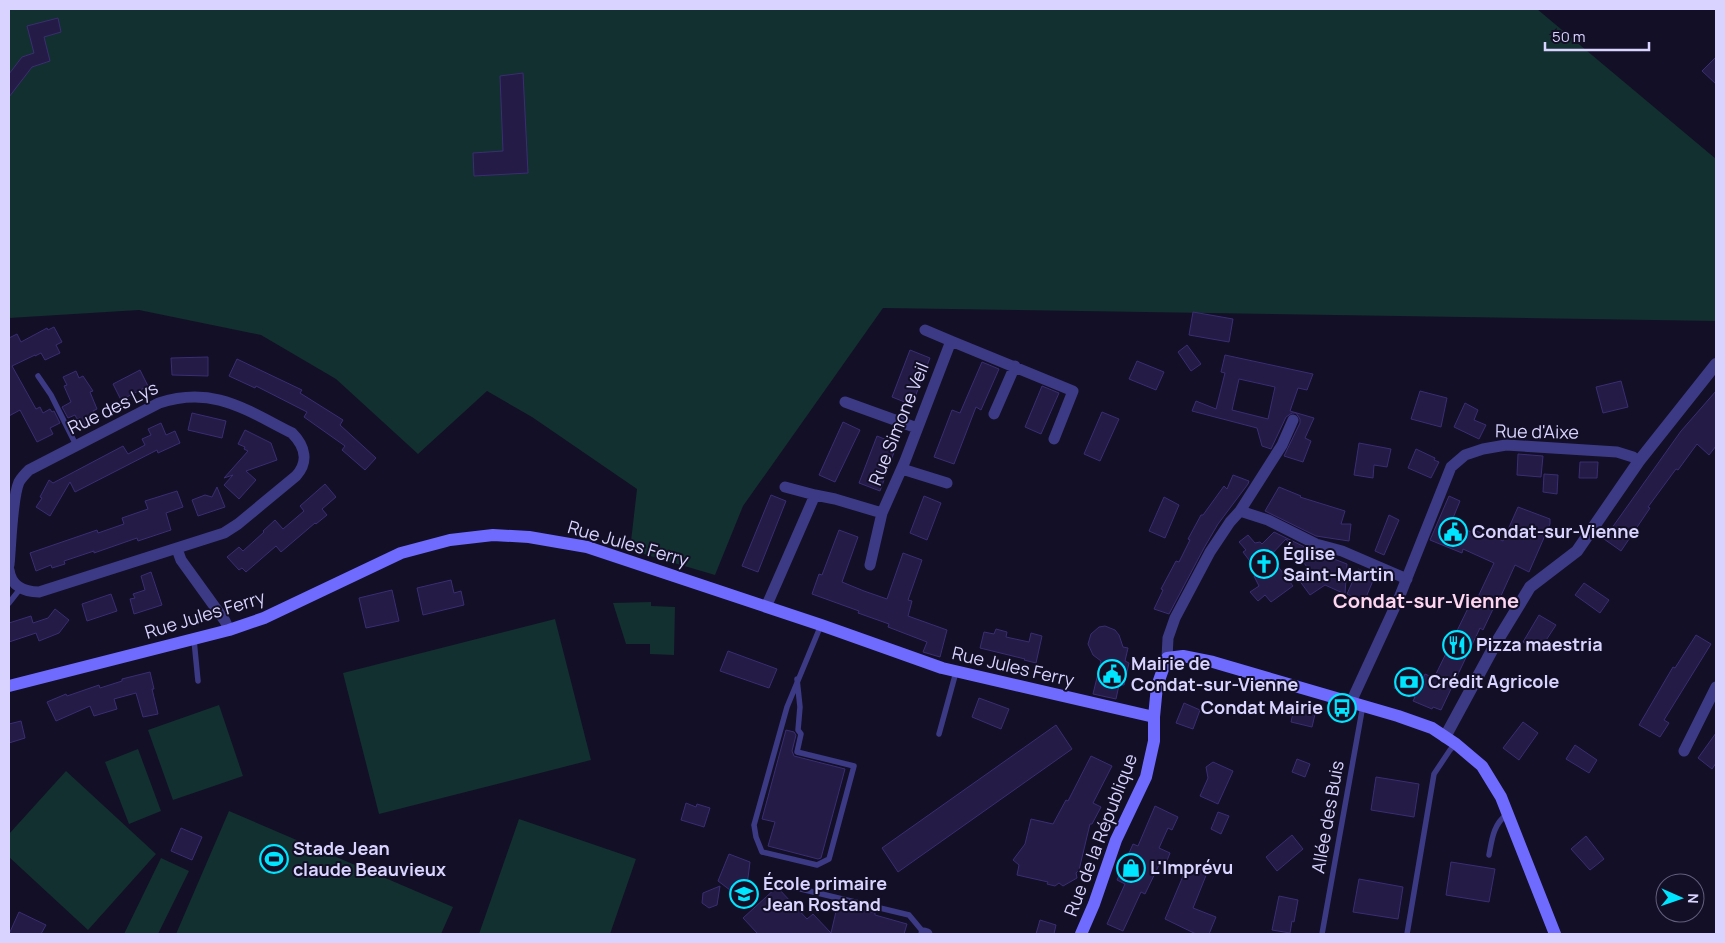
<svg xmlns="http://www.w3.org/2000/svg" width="1725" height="943" font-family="Manrope,sans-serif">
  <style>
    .green { fill: #12302f }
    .building { fill: #241b47; stroke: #3b2d73; fill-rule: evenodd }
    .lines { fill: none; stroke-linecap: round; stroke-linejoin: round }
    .service { stroke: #3d3a85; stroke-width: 5.5 }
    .minor { stroke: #3d3a85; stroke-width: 11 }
    .tertiary { stroke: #3d3a85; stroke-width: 12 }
    .secondary { stroke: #6f6bff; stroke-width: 12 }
    .labels { text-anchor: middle; stroke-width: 4; stroke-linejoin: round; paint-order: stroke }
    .street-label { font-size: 18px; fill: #d9d4ff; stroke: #130f26 }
    .poi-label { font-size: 18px; font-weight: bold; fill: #d9d4ff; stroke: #130f26; text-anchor: start }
    .quarter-label { font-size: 20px; font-weight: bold; fill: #ffd6f0; stroke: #130f26 }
  </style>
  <rect width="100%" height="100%" fill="#130f26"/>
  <path class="green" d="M9 9H1537L1716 159V321L883 308 743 506 715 575 630 550 637 489 532 417 487 391 418 454 336 379 261 335 139 310 9 318Z
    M651 602V606L675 607 674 655 650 654V644H626L613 603Z
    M555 619 591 760 379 814 343 673Z
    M219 705 243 776 173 800 148 730Z
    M138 749 161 811 129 824 105 762Z
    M66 771 156 854 88 930 9 857V834Z
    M229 811 453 907 441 934H176Z
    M519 819 636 859 610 934H479Z
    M161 858 189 871 158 934H124Z"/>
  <path class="building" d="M58 18 61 32 44 37 50 61 32 67 9 97V74L22 57 34 53 27 26Z
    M1716 57V84L1702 71Z
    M523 73 528 173 474 176 473 153 503 151 500 76Z
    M1193 312 1233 319 1229 342 1189 335Z
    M54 327 62 342 56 345 60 353 45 360 41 353 35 356V355L12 366 36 409 40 407 43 413 50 409 52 412 54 411 60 423 50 428 53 434 37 442 20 410 9 416V338L17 334 21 342 47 328 48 330Z
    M1187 345 1201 364 1191 371 1178 352Z
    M910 350 930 358 912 405 892 397Z
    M1225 355 1313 374 1307 390 1298 388 1290 411 1314 418 1305 438 1311 441 1303 462 1284 456 1300 423V419L1296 413H1292L1286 417 1271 449 1262 446 1257 428 1192 411 1196 401 1216 409 1225 373 1221 372ZM1239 379 1275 387 1268 419 1232 410Z
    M208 357V376L172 375 171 358Z
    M237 359 302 390 300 393 343 420 340 425 376 458 365 470 342 450 345 446 304 417 307 412 256 386 255 388 229 376Z
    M1137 361 1164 372 1156 390 1129 379Z
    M982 362 999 369 981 410 976 407 954 464 934 457 952 410 960 413Z
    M140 370 148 386 121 400 113 384Z
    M76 371 79 378 83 376 93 391 90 392 97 409 93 411 97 418 84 425 80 418 77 419 75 415 68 418 62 407 71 402 64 386 67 385 63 377Z
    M1621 381 1628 407 1603 413 1596 387Z
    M1042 386 1059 393 1041 434 1025 427Z
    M1420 391 1447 398 1441 427 1411 419Z
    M1716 391V446L1709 455 1697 444 1678 470 1676 469 1648 507 1650 508 1621 551 1604 539 1681 431Z
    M1465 403 1478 410 1474 420 1486 425 1479 439 1454 427Z
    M1102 412 1119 419 1100 461 1084 454Z
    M192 413 226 421 222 438 188 430Z
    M843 422 860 430 835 482 819 475Z
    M161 423 166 435 175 431 180 443 158 453 157 450 75 492 70 482 50 516 36 507 42 498 40 497 49 480 53 483 123 446 128 454 145 445 142 439 151 435 148 429Z
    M245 430 271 443 277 460 246 471 256 480 239 499 224 485 233 475 224 478 248 451 244 449 245 447 238 444Z
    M877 436 897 444 880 491 859 483Z
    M1359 443 1391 449 1387 467 1374 465 1373 478 1354 475Z
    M1416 449 1435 458 1434 460 1439 462 1431 478 1408 468Z
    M1518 454 1543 456 1541 477 1517 475Z
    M1580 462H1598L1597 478H1579Z
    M1544 474 1558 475 1557 494 1543 492Z
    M1233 475 1249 481 1248 484 1218 524 1204 548 1169 614 1154 609 1163 590 1161 589 1176 561 1179 562 1190 540 1188 539 1201 515H1203L1224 486 1227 489Z
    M325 484 336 497 322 509 327 515 316 524 315 523 281 552 276 546 246 572 242 568 239 570 227 557 239 547 243 551 264 532 263 531 275 520 283 529 304 511 300 506Z
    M217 487 225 507 198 516 192 500 205 495 212 497Z
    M1279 487 1301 496 1300 497 1345 511 1341 524H1351L1349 541 1316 536 1265 511Z
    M177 491 183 507 166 513 171 530 138 541 137 538 94 553V551L64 561 65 564 52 568 51 565 36 571 30 553 97 530 98 533 124 524 122 518 148 509 145 501Z
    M771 495 786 501 758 572 742 566Z
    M924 496 941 503 927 540 910 533Z
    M1449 496 1460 501 1451 523 1471 532 1472 529 1488 536 1489 534 1503 541 1518 507 1550 519V524L1529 572 1515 565 1495 609H1493L1483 630 1480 628 1441 710 1433 707 1432 709 1413 701 1415 697 1394 688 1402 669 1423 678 1425 674 1434 678 1472 600 1476 601 1494 563 1463 549 1462 553 1430 540Z
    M1164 497 1179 505 1165 538 1149 531Z
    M1389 515 1399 520 1384 555 1375 551Z
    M839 530 858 537 842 582 864 591 887 599 903 553 922 560 908 600 912 601 908 616 947 630 940 657 923 652 927 642 888 627 889 624 858 613 859 611 812 594 819 574 822 575Z
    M1274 532 1313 551 1347 564 1345 594 1325 585 1310 595 1299 580 1310 571 1286 539 1270 556 1293 586 1271 602 1265 595 1258 601 1250 592 1259 586 1254 576 1258 572 1243 552 1246 550 1239 542 1248 535 1255 543 1260 542 1262 544Z
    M1358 569 1375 576 1364 602 1347 594Z
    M151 572 162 605 134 614 130 599 135 598 133 594 145 590 141 576Z
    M451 580 454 593 461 591 464 605 423 615 417 588Z
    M1584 583 1609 600 1600 613 1575 595Z
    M392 590 399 621 366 628 359 598Z
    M111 594 117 611 87 621 82 604Z
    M55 609 69 620 59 633 39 641 36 633 9 642V623L31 616 33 623 48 618Z
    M1539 615 1556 625 1539 651 1523 642Z
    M1105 626 1115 630 1119 635 1123 647 1128 648 1125 661 1129 663 1124 685H1119L1116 699 1093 694 1101 661 1093 655 1088 644 1091 634 1099 627Z
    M996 629 1007 632 1006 637 1029 642 1031 633 1042 636 1036 663 1024 660 1025 659 980 648 984 632 994 634Z
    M1696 635 1711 644 1664 720 1669 723 1660 737 1639 725 1673 667 1675 668Z
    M728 651 777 669 769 688 720 671Z
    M150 672 154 689H152L158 714 143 717 136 693 114 699 117 709 94 716 90 706 56 721 47 702 66 694 67 696 99 685 100 688 122 681V679Z
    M979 698 1009 709 1001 729 972 717Z
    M1184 703 1200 710 1193 729 1176 723Z
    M1295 704 1316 710 1312 727 1291 722Z
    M21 721 25 738 9 743V724Z
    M1523 722 1538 733 1519 760 1503 748Z
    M1056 725 1072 749 898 872 882 848Z
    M786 730 794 732 796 735 792 751 794 756 845 769 821 858 818 859 768 846 775 822 762 819Z
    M1716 733V763L1712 769 1698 758Z
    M1575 745 1597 760 1589 773 1566 759Z
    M1091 756 1112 766 1093 803 1101 807 1092 824H1090L1079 870 1076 873 1077 878 1063 886 1059 883 1055 886 1047 884 1048 882 1017 875 1019 865 1013 860 1025 844 1031 819 1053 824 1066 800 1068 801Z
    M1297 759 1310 764 1305 777 1292 772Z
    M1213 762 1233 771 1218 804 1200 796 1208 778 1206 767Z
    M1376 777 1419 784 1414 817 1371 810Z
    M686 803 696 807 697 804 710 808 704 827 681 820Z
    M1155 806 1178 817 1172 830 1168 828 1159 848 1170 853 1165 866 1160 863 1145 894 1141 892 1123 931 1107 924 1125 884 1117 880 1133 844 1138 846Z
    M1218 812 1229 816 1221 834 1211 829Z
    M181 828 202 837 192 860 171 851Z
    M1292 835 1303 849 1277 871 1266 857Z
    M1586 836 1604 859 1590 870 1571 849Z
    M729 854 750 862 746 893 738 896 718 881Z
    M1451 862 1495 869 1489 902 1446 895Z
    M1196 868 1207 873 1193 908 1216 917 1209 934H1196L1165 919 1186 869 1194 873Z
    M1359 879 1403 887 1398 919 1353 912Z
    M720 886 717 905 709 908 702 903 703 893Z
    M777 887 807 919 813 914 831 933 838 903 875 913V915L907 924 904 934H758L743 918Z
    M1279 896 1298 900 1294 922 1292 921 1290 933 1272 930Z
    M19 912 46 925 41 934H9Z
    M1040 920 1056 925 1054 934H1036Z"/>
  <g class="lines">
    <path class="service" d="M38 376 51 395 76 445
      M9 603 20 589
      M194 640 198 681
      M797 679 800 707 798 730 801 734 797 752 854 766 829 859 817 865 762 852 756 837 754 825 787 707 821 625
      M939 734 956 672
      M1489 855C1492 839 1493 825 1507 814
      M780 884 909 915 924 933
      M1322 934 1363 705
      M1407 934 1434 774 1450 750 1456 744"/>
    <path class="minor" d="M925 330 951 341
      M845 402 917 428
      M994 414 1015 366
      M902 469 947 483
      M785 487 815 495
      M1240 511 1268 520 1316 544 1342 551 1407 579
      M177 549 181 560 225 621 229 630
      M9 565C11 546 12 498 19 482 22 477 25 474 29 470L159 403C213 385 246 410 292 433 305 446 309 462 296 476L238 524 224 533 39 592C24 592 11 586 9 570
      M870 565 882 513
      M766 607 815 495 835 499 882 513 905 461 951 341 1073 391 1054 439
      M1167 658 1168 638 1175 618 1210 552 1230 522 1240 511 1282 445 1293 420
      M1351 702 1399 598 1451 467 1465 455 1483 449 1506 445 1617 452 1633 457 1639 461
      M1684 751 1716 687
      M924 933 927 934"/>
    <path class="tertiary" d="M1445 737 1496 643 1530 587 1577 551 1639 461 1716 364"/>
    <path class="secondary" d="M9 686 229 630 264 618 401 553 450 540 493 535 529 537 587 547 821 625 942 668 1154 717
      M1081 934 1094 904 1116 840 1146 777 1154 741V717L1157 686 1167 658 1183 656 1213 662 1398 716 1432 728 1456 744 1482 766 1501 797 1555 934"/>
  </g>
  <defs>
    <symbol id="civic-ring" viewBox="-11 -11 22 22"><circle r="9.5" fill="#130f26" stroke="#00e5ff" stroke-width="1.5"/><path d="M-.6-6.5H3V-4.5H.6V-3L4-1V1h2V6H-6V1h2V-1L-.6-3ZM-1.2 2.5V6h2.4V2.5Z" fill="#00e5ff"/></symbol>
    <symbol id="church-ring" viewBox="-11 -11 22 22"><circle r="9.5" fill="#130f26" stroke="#00e5ff" stroke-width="1.5"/><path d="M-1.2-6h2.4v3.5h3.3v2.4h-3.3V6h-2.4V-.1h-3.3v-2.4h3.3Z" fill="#00e5ff"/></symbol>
    <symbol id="restaurant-ring" viewBox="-11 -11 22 22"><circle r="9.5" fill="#130f26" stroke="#00e5ff" stroke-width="1.5"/><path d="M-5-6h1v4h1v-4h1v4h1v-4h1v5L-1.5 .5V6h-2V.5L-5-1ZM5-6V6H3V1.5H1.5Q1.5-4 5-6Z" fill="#00e5ff"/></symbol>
    <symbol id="bank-ring" viewBox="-11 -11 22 22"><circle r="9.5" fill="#130f26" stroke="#00e5ff" stroke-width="1.5"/><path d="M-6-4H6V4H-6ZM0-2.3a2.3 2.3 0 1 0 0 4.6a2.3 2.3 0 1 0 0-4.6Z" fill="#00e5ff"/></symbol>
    <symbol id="bus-ring" viewBox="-11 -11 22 22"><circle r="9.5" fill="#130f26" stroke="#00e5ff" stroke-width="1.5"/><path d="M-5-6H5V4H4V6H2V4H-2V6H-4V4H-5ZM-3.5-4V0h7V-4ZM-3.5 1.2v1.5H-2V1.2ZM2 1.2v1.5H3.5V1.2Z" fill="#00e5ff"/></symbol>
    <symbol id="stadium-ring" viewBox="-11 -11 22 22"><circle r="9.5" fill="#130f26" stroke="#00e5ff" stroke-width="1.5"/><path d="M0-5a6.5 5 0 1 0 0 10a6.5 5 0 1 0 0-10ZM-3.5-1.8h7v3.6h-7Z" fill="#00e5ff"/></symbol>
    <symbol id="shop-ring" viewBox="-11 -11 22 22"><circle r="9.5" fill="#130f26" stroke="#00e5ff" stroke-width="1.5"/><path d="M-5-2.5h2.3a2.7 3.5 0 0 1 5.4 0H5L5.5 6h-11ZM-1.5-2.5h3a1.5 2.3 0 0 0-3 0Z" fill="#00e5ff"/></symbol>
    <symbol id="school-ring" viewBox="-11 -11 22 22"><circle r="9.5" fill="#130f26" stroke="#00e5ff" stroke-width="1.5"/><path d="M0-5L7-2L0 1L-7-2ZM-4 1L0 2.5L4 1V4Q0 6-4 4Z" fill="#00e5ff"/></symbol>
  </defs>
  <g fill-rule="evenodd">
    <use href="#civic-ring" x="1437" y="516" width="32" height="32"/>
    <use href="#church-ring" x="1248" y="548" width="32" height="32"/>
    <use href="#restaurant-ring" x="1441" y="629" width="32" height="32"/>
    <use href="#civic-ring" x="1096" y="658" width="32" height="32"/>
    <use href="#bank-ring" x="1393" y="666" width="32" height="32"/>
    <use href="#bus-ring" x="1326" y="692" width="32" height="32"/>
    <use href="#stadium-ring" x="258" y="843" width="32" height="32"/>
    <use href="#shop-ring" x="1115" y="852" width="32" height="32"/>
    <use href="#school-ring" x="728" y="878" width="32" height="32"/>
  </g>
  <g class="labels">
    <g class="street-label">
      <text transform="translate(113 408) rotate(-26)" y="6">Rue des Lys</text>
      <text transform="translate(899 424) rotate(-68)" y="6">Rue Simone Veil</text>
      <text transform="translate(1537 432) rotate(1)" y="6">Rue d'Aixe</text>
      <text transform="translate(628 544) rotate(16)" y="6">Rue Jules Ferry</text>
      <text transform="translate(205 615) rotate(-17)" y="6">Rue Jules Ferry</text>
      <text transform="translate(1013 667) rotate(13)" y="6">Rue Jules Ferry</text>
      <text transform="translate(1328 817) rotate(-80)" y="6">Allée des Buis</text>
      <text transform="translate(1101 835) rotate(-69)" y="6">Rue de la République</text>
    </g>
    <g class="poi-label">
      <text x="1472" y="538">Condat-sur-Vienne</text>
      <text x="1283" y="560">Église<tspan x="1283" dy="21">Saint-Martin</tspan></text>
      <text x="1476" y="651">Pizza maestria</text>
      <text x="1131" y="670">Mairie de<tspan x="1131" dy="21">Condat-sur-Vienne</tspan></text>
      <text x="1428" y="688">Crédit Agricole</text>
      <text x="1323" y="714" text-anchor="end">Condat Mairie</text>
      <text x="293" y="855">Stade Jean<tspan x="293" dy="21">claude Beauvieux</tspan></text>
      <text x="1150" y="874">L'Imprévu</text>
      <text x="763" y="890">École primaire<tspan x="763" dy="21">Jean Rostand</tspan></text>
    </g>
    <g class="quarter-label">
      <text x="1426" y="608">Condat-sur-Vienne</text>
    </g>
  </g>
  <rect width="1725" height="943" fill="none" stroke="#d9d4ff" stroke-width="20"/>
  <g transform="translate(1680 898) rotate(92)"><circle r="24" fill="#130f26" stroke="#625e7d"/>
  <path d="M0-4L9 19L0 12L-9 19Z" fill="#00e5ff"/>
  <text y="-8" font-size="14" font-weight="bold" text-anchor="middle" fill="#d9d4ff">N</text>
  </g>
  <path d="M1545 42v8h104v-8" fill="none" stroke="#d9d4ff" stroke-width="2.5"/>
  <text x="1552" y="42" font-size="15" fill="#d9d4ff" stroke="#130f26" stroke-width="4" paint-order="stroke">50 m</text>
</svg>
